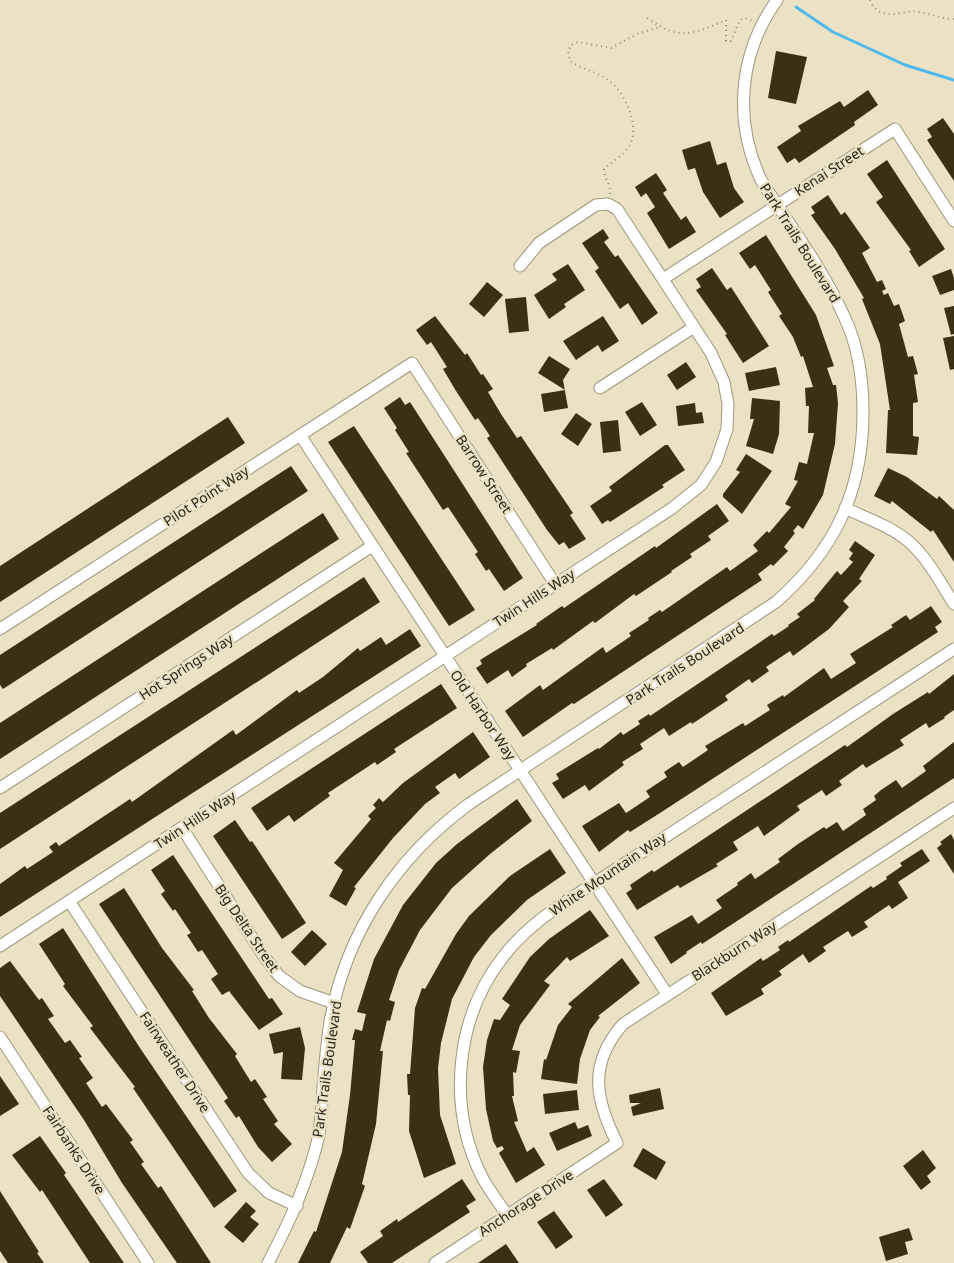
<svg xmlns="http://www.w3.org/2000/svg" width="954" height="1263" font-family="'Noto Sans',sans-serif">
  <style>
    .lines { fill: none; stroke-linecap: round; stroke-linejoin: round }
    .stream { stroke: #50b9ec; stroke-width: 3 }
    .building { fill: #3b3112 }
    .minor-casing { stroke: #a0977c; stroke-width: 13 }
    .path { stroke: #918a76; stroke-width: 2; stroke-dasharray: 1 4; stroke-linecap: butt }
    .minor { stroke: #fff; stroke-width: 11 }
    .labels { text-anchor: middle; stroke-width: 5; stroke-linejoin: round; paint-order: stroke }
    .street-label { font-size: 14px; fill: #28241a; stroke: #ebe1c5 }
  </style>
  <rect width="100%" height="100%" fill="#ebe1c5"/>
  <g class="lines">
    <path class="stream" d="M796 7 833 32 905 65 954 80"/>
  </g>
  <path class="building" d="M776 51 807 57 796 104 768 98Z
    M868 90 878 105 854 122 855 125 799 163 795 158 787 163 777 147 801 131 798 126 840 101 844 107Z
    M943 118 954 134V181L927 140 932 137 927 129Z
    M710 141 717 165 726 162 734 188 744 202 720 218 703 192 695 168 688 170 682 150Z
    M887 160 945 249 919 267 909 251 911 250 876 202 883 197 867 174Z
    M656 173 667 190 663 193 681 220 686 216 696 232 669 249 647 213 655 207 646 193 641 197 635 187Z
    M828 195 841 215 845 212 870 248 862 253 877 282 882 280 886 289 882 291 884 295 888 293 894 306 899 304 905 321 899 324 908 357 913 356 918 374 914 375 918 402 913 403V436L919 437 917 455 886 453 888 410H890L880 344 862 299 864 298 835 249 811 215 815 213 811 207Z
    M603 229 609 238 604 242 615 257 618 255 658 313 642 325 628 303 620 309 595 271 599 268 582 243Z
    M766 235 816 315 834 366 827 368 833 385H836L838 403 835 444 823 495 803 529 798 525 793 531 795 533 784 547 788 551 773 566 771 564 758 574 762 580 574 704 572 703 523 737 505 711 540 685 543 690 603 647 606 653 631 636 629 633 649 620 648 618 660 610 662 612 727 567 730 571 758 551 753 545 767 531 769 533 791 507 785 504 798 481 794 480 799 462 807 464 814 433H808L809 406H806L805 388 813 387 803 356 801 357 793 337 779 316 782 314 768 292 771 290 755 265 750 269 739 253Z
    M568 264 585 290 564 304 566 307 549 319 534 295 557 280 552 274Z
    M712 268 727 290 731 287 769 346 743 363 725 335 727 334 696 290 701 287 696 279Z
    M951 269 954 278V290L940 295 932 276Z
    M487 282 503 295 484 317 469 304Z
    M526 297 529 331 509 333 505 299Z
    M954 306V334L951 335 944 308Z
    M435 316 465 355 467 353 481 375 483 374 493 389 488 392 501 414 517 438 521 436 573 513 570 515 586 539 569 549 564 542 559 545 547 530 487 438 490 436 478 418 475 420 456 391 443 369 447 367 431 342 427 345 416 330Z
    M603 316 619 341 602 352 598 345 576 360 563 341Z
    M954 336V369L950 370 943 338Z
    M549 356 570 369 563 380 568 408 544 412 541 394 565 390 538 373Z
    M686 362 696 377 677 390 667 375Z
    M776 367 780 385 749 391 745 373Z
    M400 397 405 405 410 402 523 578 504 591 489 569 486 571 475 554 478 552 448 507 443 510 406 453 409 452 395 430 397 428 384 408Z
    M752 398 780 401 779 434 773 454 746 446 754 419H750Z
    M642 402 657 425 640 436 625 412Z
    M695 403 696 413 702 412 704 423 678 426 676 406Z
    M576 413 592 424 578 446 561 434Z
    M228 417 245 443 0 602V566Z
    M618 420 621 451 603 453 600 422Z
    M354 426 475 610 449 626 328 442Z
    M665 445H668L685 470 662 485 664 487 610 522 608 520 602 524 590 506 612 491 609 487Z
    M746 454 772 471 742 514 723 497V494L740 472 736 470Z
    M291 466 308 491 3 689 0 685V655Z
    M888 468 907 477 937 499 939 496 954 510V562L933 530 931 532 892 501 890 504 874 496Z
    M717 504 729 521 708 536 711 540 690 554 692 557 671 571 672 572 636 596 634 594 595 623 593 621 553 650 552 648 526 664 527 666 512 677 508 670 487 684 476 668 482 664 480 660 537 625 536 624 562 606 564 608 655 546 656 548Z
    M323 513 339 539 0 759V723Z
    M855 541 875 555 859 579 862 581 843 601 849 607 829 629 793 656 790 651 766 667 769 671 752 683 749 679 725 696 728 700 692 724 691 722 669 736 664 728 640 744 643 749 622 762 624 765 589 791 585 785 563 799 552 783 559 779 556 774 598 748 599 749 621 732 623 735 640 724 638 721 649 714 650 716 772 634 774 636 789 626 788 625 800 617 797 614 815 600 814 599 837 571 841 575 853 562 849 559 853 553 849 550Z
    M364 577 380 602 0 849V813Z
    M931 606 942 622 935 627 938 632 660 813 630 832 628 830 599 852 582 826 619 803 626 813 650 797 646 791 667 777 664 772 679 762 683 767 708 750 705 746 743 723 745 726 770 710 767 705 783 695 784 697 824 668 831 679 856 663 850 654 893 627 891 625 906 615 910 620Z
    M410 629 421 646 0 917V884L25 866 27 869 53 852 49 847 56 842 59 846 130 799 132 802 233 730 236 735 297 690 299 693 323 677 358 648 360 651 381 637 386 645Z
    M954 674V710L944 717 945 718 929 728 926 723 900 740 904 745 866 768 863 764 839 781 842 785 826 796 822 790 797 806 800 810 764 836 758 826 733 842 738 850 716 864 718 866 680 888 678 885 637 910 626 893 632 889 630 885 652 870 654 872 845 745 847 747 893 714 928 692 929 694Z
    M441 684 457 708 394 749 396 752 377 765 375 762 328 793 330 796 294 822 289 815 267 831 251 808Z
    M473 732 490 757 459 779 455 773 435 787 440 793 425 804 393 838 354 887 356 888 346 906 329 896 343 870 334 863 371 819 368 816 376 808 373 805 379 798 383 802 403 783Z
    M954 742V778L702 944 701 942 686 952 687 953 671 964 654 937 692 915 698 924 722 908 716 900 738 885 737 883 751 873 755 879 780 862 778 859 798 844 824 827 826 829 837 822 843 831 866 815 863 809 876 800 874 796 881 790 896 780 902 788 926 771 923 766Z
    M517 799 532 821 490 854 452 888 420 930 399 970 389 1000 395 1002 390 1021 387 1020 380 1051H383L376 1124 362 1184 365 1186 350 1229 347 1227 330 1263H298L314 1231 316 1232 342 1152 350 1095 355 1040H352L355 1029 362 1031 366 1014 357 1012 374 959 403 905 436 863 457 844Z
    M235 820 250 842 252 841 306 923 282 939 213 836Z
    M951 834 954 840V874L937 848 942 844 940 842Z
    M550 849 566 873 527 900 491 935 474 957 452 999 441 1043 438 1068 440 1115 456 1164 424 1178 409 1131 410 1095H408L407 1074H410L415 1008 422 988 425 989 456 934 469 916 510 876Z
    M922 849 930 861 898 882 908 898 892 909 889 905 864 922 868 927 852 937 848 931 823 947 826 951 809 963 803 954 779 971 782 975 761 989 764 994 726 1016 711 993 761 958 763 961 780 950 778 947 788 940 789 942 871 886 873 888 887 879 886 877 902 866 900 863Z
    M173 855 269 999 272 998 283 1014 259 1030 229 991 222 995 211 979 218 974 202 950 198 952 187 935 191 933 175 909 173 911 161 894 165 891 151 870Z
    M124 888 162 948 194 990 192 991 209 1018 237 1054 235 1056 251 1082 255 1079 267 1097 263 1099 278 1121 274 1124 292 1144 272 1162 258 1147 239 1116 236 1118 224 1101 228 1098 99 904Z
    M590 910 609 936 570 961 567 957 544 981 550 985 520 1025 512 1050 520 1051 516 1073 513 1072 514 1096H512L518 1121 514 1122 527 1152 534 1147 545 1165 516 1183 499 1153 504 1149 502 1146 497 1148 493 1141 486 1109 483 1067 487 1040 494 1019 500 1020 510 1005 502 999 530 957 549 939Z
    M63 928 140 1048 237 1191 214 1208 133 1088 135 1087 90 1028 93 1026 63 986 65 984 39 944Z
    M312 930 327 944 305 966 291 952Z
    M622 958 640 983 598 1016 600 1017 590 1030 580 1059 577 1084 541 1079 544 1059 546 1060 558 1025 572 1007 568 1004Z
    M10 961 39 1000 42 998 54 1016 48 1019 65 1043 70 1040 82 1057 79 1058 93 1078 86 1083 102 1107 106 1104 133 1140 130 1142 144 1162 141 1164 158 1188 161 1186 211 1263H177L122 1183 84 1120 0 996V968Z
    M300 1027 305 1048 302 1080 281 1079 283 1052 274 1054 269 1034Z
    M0 1076 19 1104 0 1116Z
    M660 1088 664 1109 633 1116 631 1107 641 1103H630L629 1095Z
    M577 1090 579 1110 545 1114 543 1094Z
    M575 1122 578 1129 588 1125 592 1136 557 1151 549 1133Z
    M40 1136 66 1173 64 1175 124 1263H90L42 1190 40 1192 12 1155Z
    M643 1148 666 1162 656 1180 633 1166Z
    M923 1150 936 1168 927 1176 931 1182 921 1190 903 1166Z
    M462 1179 476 1200 466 1206 470 1212 392 1263H368L360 1252 383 1236 380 1231 397 1219 398 1222Z
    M604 1179 623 1205 606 1217 587 1190Z
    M0 1191 39 1252 37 1253 44 1263H8L0 1251Z
    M246 1202 256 1211 250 1217 259 1224 243 1243 224 1227Z
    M554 1211 573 1237 556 1249 537 1222Z
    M909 1228 913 1240 905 1242 908 1254 886 1261 879 1237Z
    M506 1244 519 1263H478Z"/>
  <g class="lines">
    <defs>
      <path id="minor" d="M663 279 895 129 954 221
        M600 388 694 327
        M300 435 667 994
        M845 508C866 518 890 526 908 541 928 558 940 582 954 604
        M0 629 412 363 555 584
        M0 788 372 546
        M182 828 263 955 279 976 300 991 334 1003
        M69 901 248 1173 269 1193 297 1206
        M0 946 671 509 701 485 716 462 727 429 728 404 724 382 711 353 617 209 608 204 596 205 539 243 520 266
        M0 1037 148 1263
        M507 1215C499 1203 489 1190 482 1177 447 1107 455 1018 503 957 518 937 536 922 556 908L954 649
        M268 1263C290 1221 308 1182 319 1135 323 1098 324 1059 330 1022 346 932 397 857 469 804L776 602C835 550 863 491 863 412 863 379 858 345 844 316 822 267 789 225 761 180 733 120 739 53 777 0
        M435 1263 617 1143C595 1099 588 1064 623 1024L954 808"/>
    </defs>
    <use href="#minor" class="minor-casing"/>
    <path class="path" d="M870 0C879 24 902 9 919 12 931 14 942 19 954 19
      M647 18C680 41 691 35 726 20V41H731L740 20 745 18 752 21
      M610 194C611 184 604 179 604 169 612 162 624 155 629 146 641 128 625 91 608 80 597 72 582 69 570 61L568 51 571 45 578 42 611 48 639 33 660 27"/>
    <use href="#minor" class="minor"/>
  </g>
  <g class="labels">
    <g class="street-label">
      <text transform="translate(829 171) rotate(-33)" y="5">Kenai Street</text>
      <text transform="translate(800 243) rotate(58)" y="5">Park Trails Boulevard</text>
      <text transform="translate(484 474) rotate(57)" y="5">Barrow Street</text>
      <text transform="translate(206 496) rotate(-33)" y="5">Pilot Point Way</text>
      <text transform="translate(534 598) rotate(-33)" y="5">Twin Hills Way</text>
      <text transform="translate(685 664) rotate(-33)" y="5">Park Trails Boulevard</text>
      <text transform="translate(186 667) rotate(-33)" y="5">Hot Springs Way</text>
      <text transform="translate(483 715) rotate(56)" y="5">Old Harbor Way</text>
      <text transform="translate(195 820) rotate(-33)" y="5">Twin Hills Way</text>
      <text transform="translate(608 874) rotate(-34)" y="5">White Mountain Way</text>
      <text transform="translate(247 928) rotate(56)" y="5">Big Delta Street</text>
      <text transform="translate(734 951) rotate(-33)" y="5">Blackburn Way</text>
      <text transform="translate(175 1062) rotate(57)" y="5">Fairweather Drive</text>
      <text transform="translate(327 1069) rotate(-82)" y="5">Park Trails Boulevard</text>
      <text transform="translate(74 1150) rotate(57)" y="5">Fairbanks Drive</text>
      <text transform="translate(526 1203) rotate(-33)" y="5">Anchorage Drive</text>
    </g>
  </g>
</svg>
